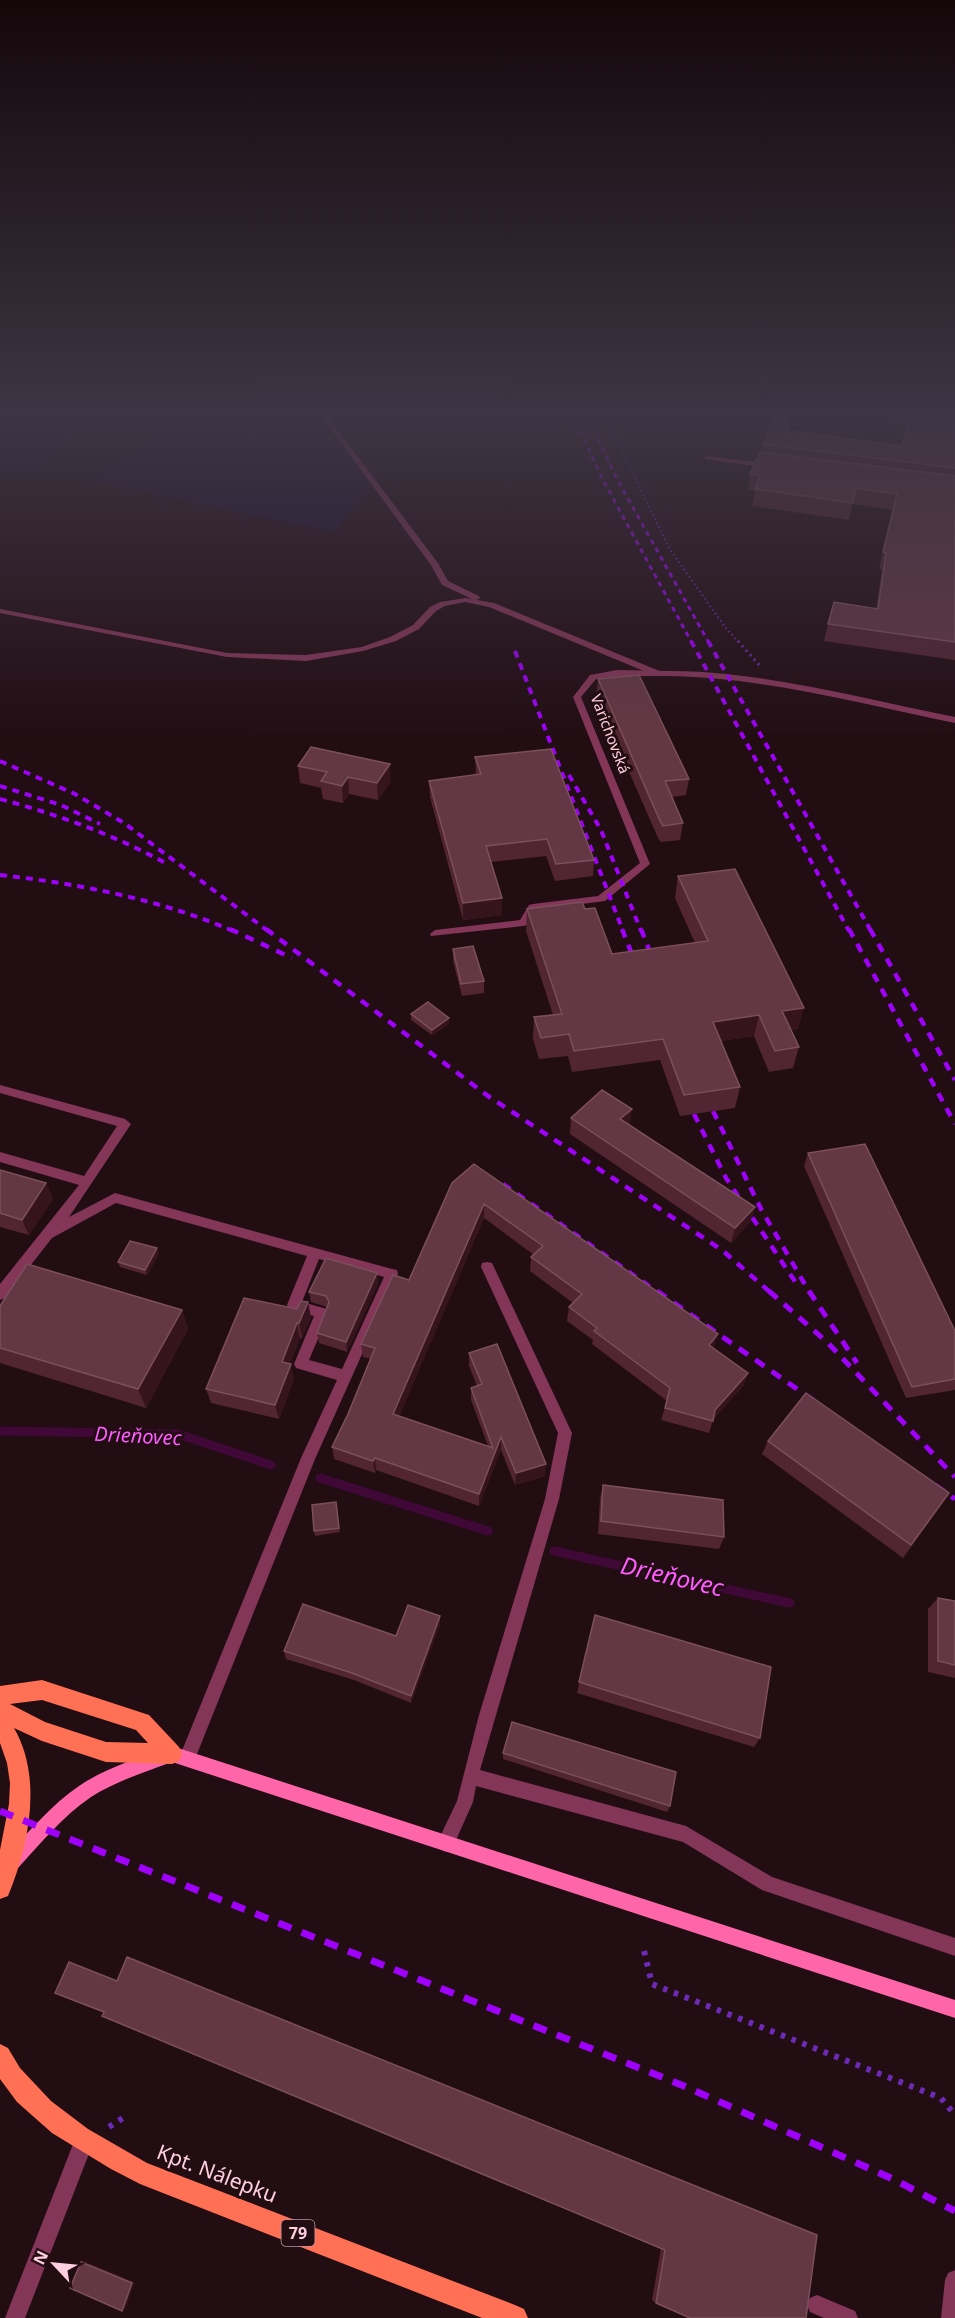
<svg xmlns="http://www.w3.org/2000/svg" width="955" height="2318" font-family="'Noto Sans',sans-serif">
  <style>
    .green { fill: #1e102c }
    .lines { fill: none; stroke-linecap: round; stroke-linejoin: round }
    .stream { stroke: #400837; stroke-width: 9 }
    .path-far2 { stroke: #6d2ab7; stroke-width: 2; stroke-dasharray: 1.5 3; stroke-linecap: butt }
    .path-far1 { stroke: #6d2ab7; stroke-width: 3; stroke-dasharray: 2 4; stroke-linecap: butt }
    .path { stroke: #6d2ab7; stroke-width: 6; stroke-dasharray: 4.5 7; stroke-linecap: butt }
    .lane { fill: #833657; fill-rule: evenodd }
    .street { fill: #833657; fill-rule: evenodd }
    .secondary { fill: #ff65a9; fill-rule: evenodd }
    .primary { fill: #ff7055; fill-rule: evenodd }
    .rail-far4 { stroke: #9e00f9; stroke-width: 3; stroke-dasharray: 5 4.5; stroke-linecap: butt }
    .rail-far3 { stroke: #9e00f9; stroke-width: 4; stroke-dasharray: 7 6; stroke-linecap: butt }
    .rail-far2 { stroke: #9e00f9; stroke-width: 4.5; stroke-dasharray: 9 8; stroke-linecap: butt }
    .rail-far1 { stroke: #9e00f9; stroke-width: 5; stroke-dasharray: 11 9; stroke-linecap: butt }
    .rail { stroke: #9e00f9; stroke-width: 7; stroke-dasharray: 14 11; stroke-linecap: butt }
    .wall { fill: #512531 }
    .shaded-wall { fill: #36141d }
    .building { fill: #643744; stroke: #7c4f5c; stroke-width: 1.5 }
    .labels { text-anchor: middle; stroke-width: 6; stroke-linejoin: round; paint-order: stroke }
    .far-street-label { font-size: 15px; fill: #ffcedf; stroke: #220d13 }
    .shield { fill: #220d13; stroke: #bd94a2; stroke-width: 1.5 }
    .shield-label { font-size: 16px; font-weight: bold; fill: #ffcedf }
    .water-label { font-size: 20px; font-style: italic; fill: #fe5cff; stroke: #220d13 }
    .near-street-label { font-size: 21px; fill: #ffcedf; stroke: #220d13 }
    .near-water-label { font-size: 24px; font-style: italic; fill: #fe5cff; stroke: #220d13 }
  </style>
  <rect width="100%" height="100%" fill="#220d13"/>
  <path class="green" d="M0 413H103L28 473 0 468Z
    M186 413H301L379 477 333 532 94 481Z"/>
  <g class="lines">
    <path class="stream" d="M0 1431 178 1434 271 1465
      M320 1478 488 1531
      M554 1551 790 1603"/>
    <path class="path-far2" d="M604 413 669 548 725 627 739 643"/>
    <path class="path-far1" d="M738 641 760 666"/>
    <path class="path" d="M644 1951 652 1984 941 2098 955 2115
      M109 2127 123 2118"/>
    <path class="lane" d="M319 413H325L438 563 448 581 479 596 480 598 477 600 494 603 662 672V676H656L489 607 465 602 445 606 436 611 419 629 396 641 363 651 306 661 227 657 0 613V609L227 653 306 655 362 647 390 637 413 625 430 607 440 602 465 598 472 599 442 585 431 565Z
      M707 456 769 464 772 466 769 468 705 459 704 458Z
      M0 1085 125 1119 131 1124 69 1217 115 1193 392 1269 397 1270 398 1274 315 1459 193 1764 187 1766 181 1764 179 1758 301 1458 337 1380 296 1368 294 1364 314 1316 289 1309 287 1305 307 1256 116 1203 52 1238 5 1298 0 1300V1284L79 1185 0 1162V1152L84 1176 117 1126 0 1093ZM319 1259 384 1277 342 1369 309 1360 329 1313 327 1309 302 1302Z
      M487 1262 492 1263 572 1433 559 1499 480 1770 686 1826 772 1877 955 1938V1956L762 1890 683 1842 476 1786 473 1802 452 1849 446 1852 440 1849 437 1843 457 1801 479 1715 545 1499 558 1433 481 1267 482 1263Z
      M84 2131 91 2134 94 2141 25 2318H5L77 2134Z
      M955 2270V2318H941L945 2280 948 2273Z
      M817 2295 855 2311 858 2318H824L810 2312 807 2305 810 2298Z"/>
    <path class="street" d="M617 670C654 671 690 670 726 674 803 682 879 702 955 717V723C859 703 763 677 665 676 641 676 619 675 596 679L581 697 650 864 605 901 536 910 527 925 523 926 431 936 430 934 435 930 520 920 529 905 533 904 598 896 640 863 573 697 590 675Z"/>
    <path class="secondary" d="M172 1746 955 2000V2018L172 1762C145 1772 116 1781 91 1797 63 1816 41 1843 18 1868L12 1871 6 1868 3 1862 6 1856C29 1832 51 1805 79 1786 107 1767 141 1757 172 1746Z"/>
    <path class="primary" d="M42 1680 149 1715 179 1747 182 1754 179 1761 172 1764 106 1762 42 1741 14 1728C43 1778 29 1845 8 1896L0 1899V1850L9 1804 10 1783 7 1763 0 1743V1686ZM42 1700 136 1730 148 1743 106 1742 45 1722 10 1704Z
      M0 2044 8 2048 20 2068 51 2101 88 2129 147 2163 515 2305 524 2309 528 2318H482L140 2184 111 2169 52 2133 17 2102 0 2079Z"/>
    <path class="rail-far4" d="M572 413 603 480 692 643
      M586 413 617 479 709 643"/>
    <path class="rail-far3" d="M691 641 849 931
      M708 641 871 931
      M515 651 623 931
      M0 761 75 794 124 823 268 931
      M569 775 601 830 641 931
      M0 786 61 805 100 824
      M0 799C59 815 115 835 169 865
      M0 875C80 884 159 899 233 931"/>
    <path class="rail-far2" d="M230 929 292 958
      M266 929 488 1096 722 1250 771 1293
      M622 929 637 967
      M641 929 655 965
      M849 929 955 1124
      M870 929 955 1080
      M713 1111 761 1209 810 1293
      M694 1114 726 1178 796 1283
      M503 1184 659 1293"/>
    <path class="rail-far1" d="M657 1291 817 1403
      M769 1291 827 1342 955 1477
      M809 1291 857 1363
      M935 1485 955 1499"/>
    <path class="rail" d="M0 1811 684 2086 893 2179 955 2211"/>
  </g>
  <path class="wall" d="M837 413H955V660L824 641 828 624 876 609 882 569H879L893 510 852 504 849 520 752 506 755 491 748 490 750 474 762 452 763 444 789 437 902 446 908 423Z
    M598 679 689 779 686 795 672 797 683 823 680 840 661 842 658 838 596 696Z
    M475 757 594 860 593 876 555 881 546 856 491 862 502 898V915L463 920 430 797 429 781 476 775Z
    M298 766 391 781 378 800 349 794 343 803 323 799 321 788 300 783Z
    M678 876 798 1029 791 1030 799 1047 793 1068 769 1072 754 1036 721 1041 740 1087 735 1108 680 1116 660 1060 572 1072 568 1056 539 1059 533 1039 534 1017 553 1015 526 931 527 909H585L612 954 695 943 675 898Z
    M453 949 484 981V993L462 996 453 961Z
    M411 1014 449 1018V1024L432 1035 411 1020Z
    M632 1109 629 1125 755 1207 750 1222 731 1243 570 1134 571 1118Z
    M808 1153 955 1331V1390L906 1398 804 1166Z
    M0 1170 46 1183 53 1199 29 1235 0 1227Z
    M452 1183 714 1348 748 1373 743 1386 713 1420 709 1433 661 1420 667 1401 592 1344 593 1340 567 1321 569 1307 573 1303 530 1271 531 1257 534 1255 484 1218 399 1416 488 1446 471 1400V1388L477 1386 469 1366V1353L545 1476 515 1485 501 1450 479 1506 376 1470 375 1473 334 1459 332 1447 348 1414 371 1359 363 1357 361 1344 409 1280Z
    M159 1254 147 1275 120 1267 118 1262Z
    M377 1273 378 1284 347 1352 319 1343 317 1333 327 1307 311 1302 309 1292Z
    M244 1298 311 1317 302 1338H300L290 1364 294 1379 279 1419 211 1403 206 1389Z
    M0 1306 182 1310 188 1329 146 1408 0 1363Z
    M768 1441 949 1493 903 1558 762 1454Z
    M603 1485 724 1537 719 1549 598 1534 600 1498Z
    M336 1502 340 1532 315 1536 314 1531Z
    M938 1598 955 1601V1678L928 1672V1609Z
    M595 1615 760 1738 754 1747 577 1693Z
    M440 1624 411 1703 354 1680 286 1659 284 1651 396 1636Z
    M503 1753 670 1806 667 1812 503 1759Z
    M117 1981 817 2235 656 2303 652 2300 661 2248Z"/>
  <path class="shaded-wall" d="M390 764 391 781 378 800 377 783Z
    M348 777 349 794 343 803 342 786Z
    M502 898V915L463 920V903Z
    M804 1008 798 1029 776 1033 782 1011Z
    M759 1015 754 1036 709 1043 713 1022Z
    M449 1018V1024L432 1035V1030Z
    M632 1109 630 1124 618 1135 620 1119Z
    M46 1183 53 1199 29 1235 22 1220Z
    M484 1204V1218L395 1427 393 1414Z
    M755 1207 750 1222 731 1243 735 1228Z
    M157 1248 159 1254 147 1275 145 1270Z
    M377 1273 378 1284 347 1352 346 1342Z
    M308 1302 311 1317 302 1338 299 1323Z
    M182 1310 188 1329 146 1408 138 1389Z
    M297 1323 300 1338 285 1377 282 1362Z
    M718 1334 714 1347 706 1358 709 1345Z
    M291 1364 294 1379 279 1419 275 1405Z
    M748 1373 743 1386 713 1420 715 1410Z
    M501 1437V1450L479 1506V1494Z
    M375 1458 376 1470 375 1473 373 1461Z
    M546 1464 545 1476 515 1485 516 1473Z
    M440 1616V1624L411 1703V1696Z
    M84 2261 135 2282 125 2309 122 2311 81 2262Z"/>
  <path class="building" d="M777 413H788L789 437 791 431 902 446 910 413H955V468L763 444Z
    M760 452 955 476V642L828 624 834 602 878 609 886 553 883 552 897 494 855 488 853 503 755 489 760 475 750 474Z
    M639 675 689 779 665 781 683 823 663 826 660 821 598 679Z
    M311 747 390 764 377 783 348 777 342 786 321 781 327 772 298 766Z
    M551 749 594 860 556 864 547 839 486 846 502 898 463 903 429 781 481 774 475 757Z
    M735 869 804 1008 782 1011 799 1047 775 1051 759 1015 713 1022 740 1087 684 1095 663 1039 574 1051 569 1034 541 1038 534 1017 562 1014 527 909 582 902 585 909 595 908 612 954 708 941 678 876Z
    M473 946 484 981 461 984 453 949Z
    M428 1002 449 1018 432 1030 411 1014Z
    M602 1090 632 1109 620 1119 755 1207 735 1228 571 1118Z
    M865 1144 955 1331V1379L912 1387 808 1153Z
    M474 1164 718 1334 709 1345 748 1373 715 1410 713 1421 665 1408 670 1388 594 1331 597 1328 569 1307 582 1294 531 1257 543 1246 484 1204 393 1414 493 1448 471 1388 482 1384 469 1353 497 1344 546 1464 516 1473 501 1437 479 1494 375 1458 373 1461 332 1447 348 1414 375 1348 361 1344 393 1275 409 1280 452 1183Z
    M0 1170 46 1183 22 1220 0 1213Z
    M130 1241 157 1248 145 1270 118 1262Z
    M326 1258 377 1273 346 1342 317 1333 329 1302 326 1296 309 1292Z
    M27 1264 182 1310 138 1389 0 1348V1306Z
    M244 1298 297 1309 301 1301 308 1302 299 1323H297L282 1362 291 1364 275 1405 206 1389Z
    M806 1393 949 1493 911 1545 768 1441Z
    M603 1485 723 1500 724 1537 601 1521Z
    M336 1502 339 1528 314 1531 312 1505Z
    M938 1598 955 1601V1665L938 1661Z
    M303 1604 396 1636 408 1605 440 1616 411 1696 352 1673 284 1651Z
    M595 1615 771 1667 760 1738 579 1682Z
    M512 1722 676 1772 670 1806 503 1753Z
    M127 1957 817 2235 806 2318H690L656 2303 665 2250 102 2016 104 2012 55 1993 69 1962 117 1981Z
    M81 2262 132 2283 122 2311 70 2288Z"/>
  <linearGradient id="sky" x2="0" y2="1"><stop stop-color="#13070a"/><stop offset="0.56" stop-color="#3e3544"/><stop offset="1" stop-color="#3e3544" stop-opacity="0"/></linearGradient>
  <rect width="955" height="737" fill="url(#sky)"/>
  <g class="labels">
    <g class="far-street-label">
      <text transform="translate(610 734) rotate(69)" y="5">Varichovská</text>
    </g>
    <rect class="shield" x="281.5" y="2220" width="33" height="26" rx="4.5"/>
    <g class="shield-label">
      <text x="298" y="2239">79</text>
    </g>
    <g class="water-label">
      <text transform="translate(138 1436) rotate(3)" y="7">Drieňovec</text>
    </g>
    <g class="near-street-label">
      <text transform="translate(217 2174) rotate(21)" y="7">Kpt. Nálepku</text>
    </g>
    <g class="near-water-label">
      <text transform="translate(672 1577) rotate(13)" y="8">Drieňovec</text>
    </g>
  </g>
  <g transform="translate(54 2264) rotate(296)" stroke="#220d13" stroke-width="4.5" paint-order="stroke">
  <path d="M0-4.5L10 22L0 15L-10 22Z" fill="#ffcedf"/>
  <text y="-9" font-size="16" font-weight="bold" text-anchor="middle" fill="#ffcedf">N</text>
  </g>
</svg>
